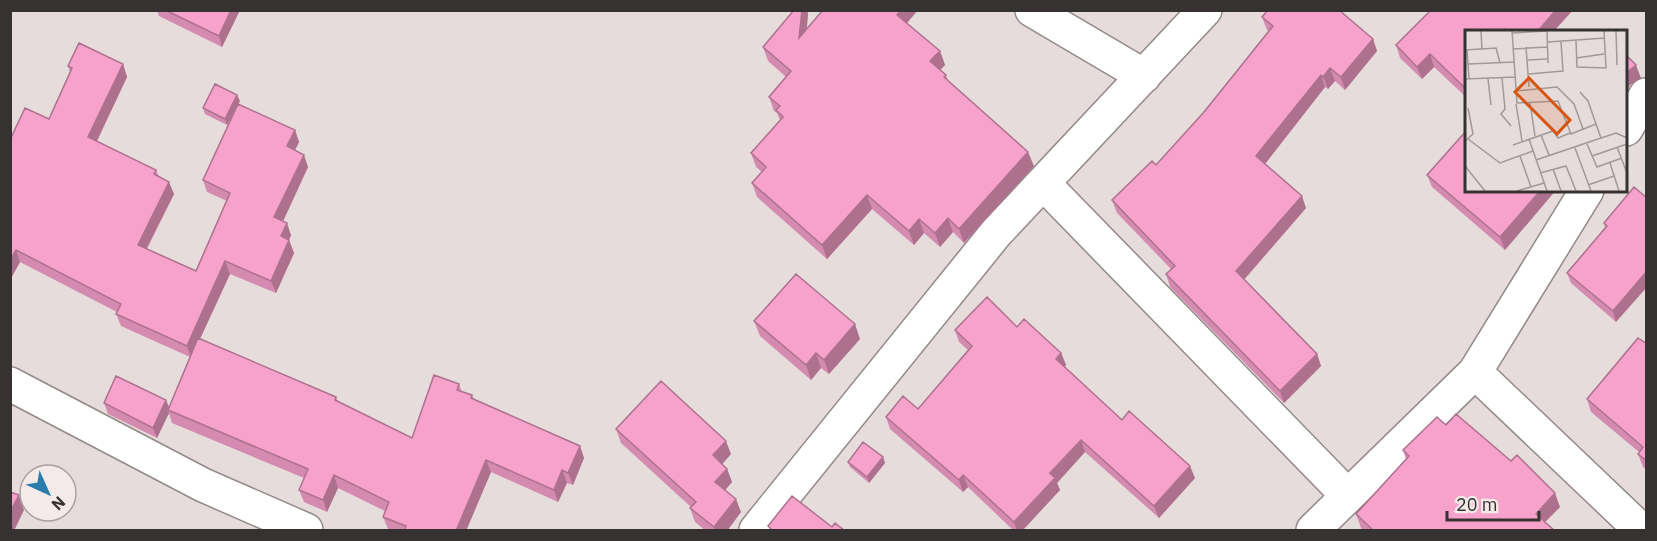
<svg xmlns="http://www.w3.org/2000/svg" width="1657" height="541" font-family="'IBM Plex Sans',sans-serif">
  <style>
    .lines { fill: none; stroke-linecap: round; stroke-linejoin: round }
    .minor-casing { stroke: #938989; stroke-width: 36 }
    .minor { stroke: #fff; stroke-width: 33 }
    .wall { fill: #d48baf }
    .shaded-wall { fill: #ad718e }
    .building { fill: #f7a2cb; stroke: #ad718e; stroke-width: 1.5 }
    .inset-road { fill: none; stroke: #a19898; stroke-width: 1.5 }
    .view { fill: #d65510; fill-opacity: 0.15; stroke: #d65510; stroke-width: 3 }
    .inset-edge { fill: none; stroke: #373232; stroke-width: 3 }
  </style>
  <rect width="100%" height="100%" fill="#e7dcdc"/>
  <g class="lines">
    <defs>
      <path id="minor" d="M1032 10 1144 76
        M1626 129 1646 95
        M1043 183 1348 496
        M1475 372 1641 530
        M10 384 203 485 306 530
        M756 530 996 233 1205 10
        M1313 530 1475 372 1587 190"/>
    </defs>
    <use href="#minor" class="minor-casing"/>
    <use href="#minor" class="minor"/>
  </g>
  <path class="wall" d="M157 10H240L222 47 159 16Z
    M787 10H809L808 13 807 29 907 23 940 51 945 65 940 70 946 75 948 81 1034 166 964 243 953 232 940 247 924 233 914 245 872 209 827 259 757 197 752 183 762 172 756 167 751 153 780 120 777 113 774 111 769 97 786 77 768 61 763 47 794 11Z
    M1431 10H1573L1553 32H1467V98L1434 67 1422 79 1400 58 1396 45Z
    M1262 17 1373 39 1377 51 1345 90 1335 81 1328 89 1325 87 1265 164 1306 208 1244 280 1317 354 1321 366 1284 403 1170 287 1166 274 1171 269 1117 213 1112 200 1156 165 1204 112 1269 31 1267 30Z
    M123 64 127 77 97 141 156 170 159 177 174 194 147 249 196 271 227 201 207 192 203 180 295 130 299 142 295 150 308 167 283 221 291 235 289 240 294 253 276 293 230 274 200 339 336 397 338 401 412 438 459 384 462 392 472 395 474 399 580 446 584 458 573 485 567 483 558 502 491 472 466 531H391L388 529 383 517 385 511 338 488 327 512 304 502 299 490 304 478 172 423 169 413 157 438 108 414 104 403 166 400 169 407 190 357 121 326 116 314 117 312 20 262 10 280V140L49 119 70 72 68 66Z
    M240 101 227 125 205 114 203 108Z
    M1427 175 1467 190H1556L1505 250 1432 187Z
    M1634 187 1616 322 1571 283 1567 273 1605 228 1604 223Z
    M754 321 860 339 829 374 821 368 811 380 760 336Z
    M1017 327 1061 353 1066 365 1065 367 1122 420 1195 478 1159 518 1085 452 1057 483 1060 490 1022 531H1014L968 487 963 492 890 429 886 417 918 409 968 350 959 342 955 330Z
    M1647 344V470L1643 467 1638 454 1639 452 1591 412 1587 399Z
    M1446 425 1560 507 1545 522 1555 531H1364L1361 528 1356 514 1406 459 1403 450Z
    M616 429 731 454 722 464 727 469 732 482 725 490 741 512 727 531H706L695 522 690 508 691 507 621 443Z
    M883 457 885 463 869 483 850 467 848 462Z"/>
  <path class="shaded-wall" d="M231 10H240L222 47 219 36Z
    M802 10H807L808 14 804 52 799 38Z
    M901 10H918L902 29 897 15Z
    M1556 10H1573L1553 32H1537Z
    M1373 39 1377 51 1345 90 1341 77Z
    M940 51 945 65 935 75 930 61Z
    M1430 54 1434 67 1422 79 1417 67Z
    M123 64 127 77 93 149 88 137Z
    M1636 65 1641 78 1630 85 1626 93V73Z
    M1330 68 1335 81 1328 89 1323 77Z
    M1321 75 1325 87 1261 169 1256 156Z
    M237 95 240 101 227 125 225 119Z
    M295 130 299 142 291 158 287 146Z
    M1028 152 1034 166 964 243 959 229Z
    M304 155 308 167 279 230 274 217Z
    M169 182 174 194 142 257 138 245Z
    M1541 190H1556L1505 250 1500 237Z
    M867 195 872 209 827 259 822 245Z
    M1302 196 1306 208 1240 284 1236 271Z
    M948 218 953 232 940 247 935 233Z
    M919 219 924 233 914 245 909 231Z
    M287 223 291 235 285 248 281 236Z
    M289 240 294 253 276 293 271 281Z
    M16 250 20 262 10 280V260Z
    M225 261 230 274 191 358 187 346Z
    M1647 271V287L1616 322 1613 311Z
    M855 324 860 339 829 374 824 360Z
    M816 353 821 368 811 380 806 365Z
    M1061 353 1066 365 1061 371 1056 359Z
    M1317 354 1321 366 1284 403 1280 391Z
    M166 400 170 410H168L169 413 157 438 153 428Z
    M1081 440 1085 452 1057 483 1060 490 1022 531H1017L1014 522 1050 473Z
    M726 441 731 454 718 469 713 455Z
    M580 446 584 458 573 485 568 473Z
    M883 457 885 463 869 483 867 477Z
    M486 460 491 472 466 531H456Z
    M1190 466 1195 478 1159 518 1154 506Z
    M727 469 732 482 720 496 715 482Z
    M562 470 567 483 558 502 554 490Z
    M334 475 338 488 327 512 323 500Z
    M963 475 968 487 963 492 959 480Z
    M1555 493 1560 507 1540 527 1536 514Z
    M19 495 24 510 14 531H10V512Z
    M736 499 741 512 727 531H715L714 527Z"/>
  <path class="building" d="M165 10H231L219 36Z
    M794 10H802L799 38 823 10H901L897 15 940 51 930 61 946 75 944 77 1028 152 959 229 948 218 935 233 919 219 909 231 867 195 822 245 752 183 766 167 751 153 783 117 776 110 780 106 769 97 791 71 763 47Z
    M1268 10H1339L1373 39 1341 77 1330 68 1323 77 1321 75 1256 156 1302 196 1236 271 1317 354 1280 391 1166 274 1175 266 1112 200 1152 161 1156 165 1204 112 1273 26 1262 17Z
    M1431 10H1556L1537 32H1467V90L1430 54 1417 67 1396 45Z
    M79 43 123 64 88 137 156 170 154 174 169 182 138 245 196 271 230 193 203 180 238 104 295 130 287 146 304 155 274 217 287 223 281 236 289 240 271 281 225 261 187 346 116 314 121 304 16 250 10 260V140L25 108 49 119 72 68 68 66Z
    M1626 55 1636 65 1626 73Z
    M215 84 237 95 225 119 203 108Z
    M1467 130V190H1541L1500 237 1427 175Z
    M1634 187 1647 198V271L1613 311 1567 273 1607 226 1604 223Z
    M796 274 855 324 824 360 816 353 806 365 754 321Z
    M987 297 1017 327 1024 319 1061 353 1056 359 1122 420 1129 411 1190 466 1154 506 1081 440 1050 473 1055 478 1014 522 963 475 959 480 886 417 903 396 918 409 972 346 955 330Z
    M198 338 336 397 335 400 412 438 434 375 459 384 457 390 472 395 471 398 580 446 568 473 562 470 554 490 486 460 456 531H404L406 526 383 517 389 502 334 475 323 500 299 490 308 469 168 410Z
    M1638 338 1647 344V461L1638 454 1643 447 1587 399Z
    M116 376 166 400 153 428 104 403Z
    M661 381 726 441 713 455 727 469 715 482 736 499 714 527 690 508 696 502 616 429Z
    M1456 414 1511 461 1517 455 1555 493 1536 514 1555 531H1374L1356 514 1409 456 1403 450 1437 417 1446 425Z
    M863 442 883 457 867 477 848 462Z
    M10 492 19 495 10 512Z
    M792 496 832 527 835 523 845 531H773L768 526Z"/>
  <g transform="translate(1465 30)">
    <rect width="162" height="162" fill="#e7dcdc"/>
    <path class="inset-road" d="M16 1 17 20M47 1 52 73 93 71 106 104 131 94 136 108 151 103 162 108M82 1 83 33M151 1 152 35M47 3 81 1M111 11 112 37 141 38 139 1M83 12 140 8M61 17 64 57M48 19 82 17M0 20 31 18 35 33M2 20 4 48M111 28 139 24M63 30 82 29M3 34 49 32M64 44 98 41 96 12M37 48 40 79 36 84 46 96M0 49 50 47M23 49 26 75M50 61 92 57 109 74 118 99M115 62 123 71 131 94M65 73 70 106M51 74 57 111M76 105 84 125M3 109 35 133 68 121M64 109 82 161M0 111 8 104 3 78M122 114 132 137 157 128M48 115 88 101 93 108 105 103M152 117 162 143M110 118 126 161M55 126 66 157M127 126 162 114M71 130 136 108M145 133 154 161M0 136 20 161M88 139 96 161M75 143 101 136 111 161M123 155 149 146M52 161 79 153"/>
    <path class="view" d="M64 48 105 90 92 104 50 62Z"/>
    <rect width="162" height="162" class="inset-edge"/>
  </g>
  <rect width="1657" height="541" fill="none" stroke="#373232" stroke-width="24"/>
  <g transform="translate(48 493) rotate(135)"><circle r="28" fill="#f5eaea" stroke="#a9a0a0" stroke-width="1.5"/>
  <path d="M0-4.5L10 22L0 15L-10 22Z" fill="#2a7cad"/>
  <text y="-9" font-size="16" font-weight="bold" text-anchor="middle" fill="#373232">N</text>
  </g>
  <path d="M1447 511v9h92v-9" fill="none" stroke="#373232" stroke-width="3"/>
  <text x="1456" y="511" font-size="18" fill="#373232" stroke="#f5eaea" stroke-width="4.5" paint-order="stroke">20 m</text>
</svg>
